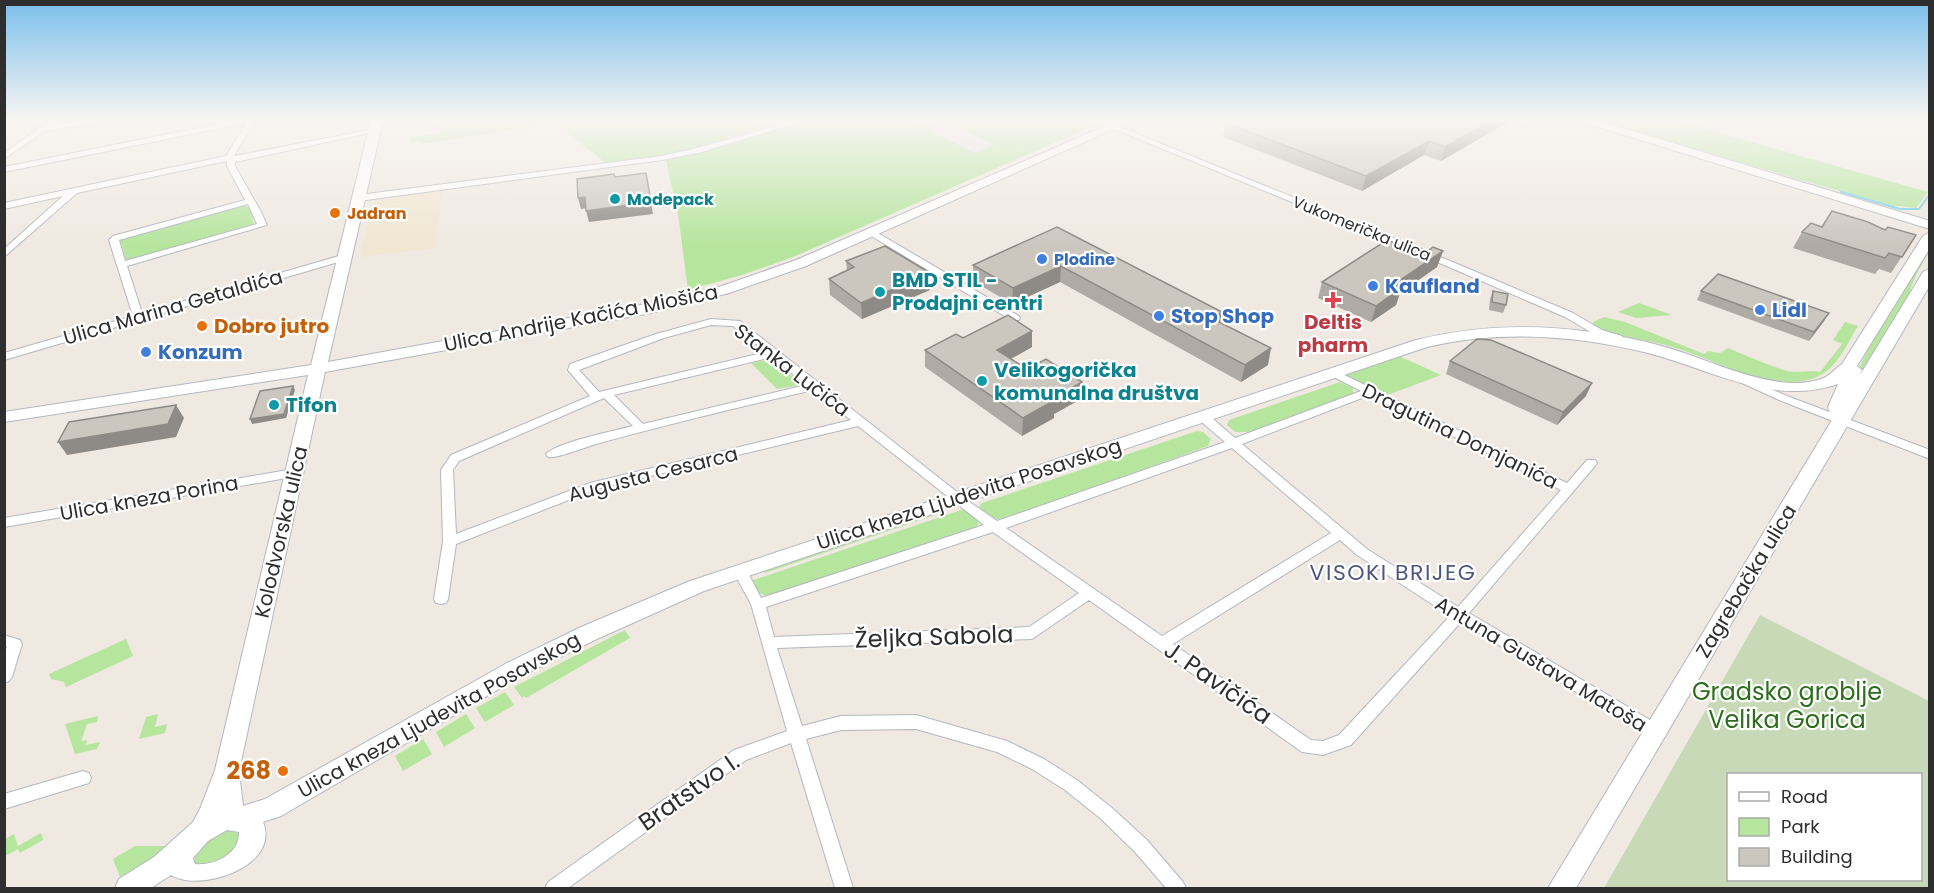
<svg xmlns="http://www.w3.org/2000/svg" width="1934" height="893" font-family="Poppins,sans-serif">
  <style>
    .industrial { fill: #e3e1e8 }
    .education { fill: #f0e6d1 }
    .green { fill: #b6e59e }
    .cemetery { fill: #c8d9b8; fill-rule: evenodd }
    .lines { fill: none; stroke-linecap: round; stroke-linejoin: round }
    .stream { stroke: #75cff0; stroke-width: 2 }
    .street-casing { stroke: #b4b7c1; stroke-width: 2 }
    .secondary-casing { stroke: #b4b7c1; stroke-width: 2 }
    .street { fill: #fff; fill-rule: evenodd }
    .secondary { fill: #fff; fill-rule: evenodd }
    .wall { fill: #afaba4 }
    .shaded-wall { fill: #8e8b86 }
    .building { fill: #cbc7bf; stroke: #8e8b86; stroke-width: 1.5 }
    .culture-dot { fill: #0f9aa8; stroke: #fff; stroke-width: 2 }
    .food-dot { fill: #e8710a; stroke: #fff; stroke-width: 2 }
    .shop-dot { fill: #3f7fe0; stroke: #fff; stroke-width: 2 }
    .health-dot { fill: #e0444e; stroke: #fff; stroke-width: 2 }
    .labels { text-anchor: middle; stroke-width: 4.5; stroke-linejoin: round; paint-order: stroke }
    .far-culture-label { font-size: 16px; font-weight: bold; fill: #0d838f; stroke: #fff; text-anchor: start }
    .far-food-label { font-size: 16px; font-weight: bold; fill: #c56008; stroke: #fff; text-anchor: start }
    .far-street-label { font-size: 16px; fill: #2e2e2e; stroke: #fff }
    .far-shop-label { font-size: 16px; font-weight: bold; fill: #366cbe; stroke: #fff; text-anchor: start }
    .culture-label { font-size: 20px; font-weight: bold; fill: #0d838f; stroke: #fff; text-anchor: start }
    .shop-label { font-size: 20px; font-weight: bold; fill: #366cbe; stroke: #fff; text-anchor: start }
    .street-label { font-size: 20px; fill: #2e2e2e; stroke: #fff }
    .health-label { font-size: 20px; font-weight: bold; fill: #be3a42; stroke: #fff }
    .food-label { font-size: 20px; font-weight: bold; fill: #c56008; stroke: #fff; text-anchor: start }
    .quarter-label { font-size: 22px; letter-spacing: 1.5px; fill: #4d5680; stroke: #fff }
    .near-street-label { font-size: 24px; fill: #2e2e2e; stroke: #fff }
    .near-park-label { font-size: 24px; fill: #2c6e1b; stroke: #fff }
    .near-food-label { font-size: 24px; font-weight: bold; fill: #c56008; stroke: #fff; text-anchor: end }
  </style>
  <rect width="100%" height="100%" fill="#efe9e1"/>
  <path class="industrial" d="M909 120H941L995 146 975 153Z"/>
  <path class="education" d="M442 191 435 248 360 257 374 200Z"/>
  <path class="green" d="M441 120H745L760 128 674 154 607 164 555 123 421 144 420 141 411 142V137L439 133Z
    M812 120H909L975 153 994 145 941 120H1082L1095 125 793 257 742 275 688 290 679 221 666 160 694 154Z
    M1600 120H1674L1928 192 1916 208 1887 205 1599 121Z
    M243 205 250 208 254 224 252 226 126 260 120 239Z
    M1929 240V252L1916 275 1908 296 1842 404 1870 345Z
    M1639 303 1672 315 1636 318 1618 312Z
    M1604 317 1625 322 1704 354 1708 351 1720 353 1728 348C1747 356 1767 365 1787 371 1799 374 1810 369 1820 372L1842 344 1833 340 1845 322 1858 326C1848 342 1837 368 1819 376 1774 397 1712 357 1669 346 1645 339 1616 338 1594 325L1593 322Z
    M1399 356 1441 375 1385 396 1345 375Z
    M766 360 781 367 801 383V385L777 389 751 363Z
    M1340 382 1353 388V394L1250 432H1235L1227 425 1229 420Z
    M1197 431 1203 432 1211 439 1208 446 1008 518 995 519 979 507 982 503Z
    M944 508V512L765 573 763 569Z
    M964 509 979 522 976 529 768 596 756 592 751 581Z
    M625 630 630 638 526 698 524 696 522 698 514 687Z
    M126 639 133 656 66 687 64 682 51 679 49 674Z
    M505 692 514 705 485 722 476 708Z
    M158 714 155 727 167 724 165 733 139 739 146 717Z
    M466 714 475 728 444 747 436 732Z
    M98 716 97 722 87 724 81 741 87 740 86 745 100 742 97 749 75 754 65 724Z
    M423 739 432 754 403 771 395 756Z
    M233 829 240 837C237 857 217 863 200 866L195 863 194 852 219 830Z
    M41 833 43 840 20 853 18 849 5 856V839L14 834 18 846Z
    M135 846H168L155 857 120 877 113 859Z"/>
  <path class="cemetery" d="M1760 615 1929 701V888H1604ZM1728 774H1920V880H1728Z"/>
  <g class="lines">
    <path class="stream" d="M1841 192 1900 209H1919L1930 194"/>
    <defs>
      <path id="street" d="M51 120H59L53 125 87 120H104L100 122 45 131 4 159V153Z
        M238 120H255L234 156 374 129 378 131 235 162V166L260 210 267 225 127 266 142 313 339 256H345V260L4 360V353L133 316 109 240 113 236 245 200 227 166V161L77 193 4 257V249L63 196 4 209V203L226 156 246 123 4 172V167ZM248 204 257 224 125 261 119 240Z
        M796 120H807L702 152 662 160 359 201 355 198 359 195 662 156 697 148Z
        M1093 120H1103L1455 263 1573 313 1602 330 1622 336 1623 338 1618 341 1594 334 1565 317 1449 267Z
        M871 229 1019 316 1020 318 1019 320H1011L868 234V230Z
        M711 319 740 321 971 503 997 521 1225 442 1198 419 1196 416 1198 413H1206L1235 438 1361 391 1328 374 1326 372 1328 370 1332 369 1567 483 1587 460H1595L1597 463 1595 466 1469 613 1662 727 1664 732 1662 737 1656 739 1650 737 1461 622 1351 745 1323 755 1302 752 1089 600 1032 639 777 648 802 726 841 716 916 715 1007 741 1044 759 1077 780 1112 808 1147 840 1183 882 1186 888H1166L1135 852 1100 818 1065 790 1032 769 997 752 916 729 841 730 806 739 853 888H835L791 743 746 760 568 888H545L548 882 734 750 787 731 751 604 733 571 735 567H745L761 598 984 525 858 426 597 489 456 544 448 599 446 603 441 604 436 603 434 599 443 541 441 470 451 455 590 396 568 370 570 364 656 334ZM711 325 733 326 766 352 599 392 579 370 664 338ZM772 357 806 385 643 424 614 395ZM813 390 851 420 590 483 456 534 453 470 459 461 604 398 633 426C614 431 558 442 546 454L548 457C556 459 586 447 596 444 668 424 740 407 813 390ZM1370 395 1561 490 1458 607 1367 549 1242 444ZM1232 448 1331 533 1162 636 1006 528ZM993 532 1079 593 1029 627 774 637 766 607ZM1340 540 1357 555 1450 616 1339 735 1323 741 1311 740 1173 644Z
        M1744 377 1787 396 1930 450V459L1779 400 1740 382 1738 380 1740 378Z
        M294 469 298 470 300 473 298 476 4 527V518Z
        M4 635 20 640 22 644 12 677 9 681 4 683V653L7 647H4Z
        M83 771 89 773 91 778 89 783 4 809V794Z"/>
      <path id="secondary" d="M371 120H383L328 362 651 303 719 287 796 260 1119 120H1134L806 266 729 293 651 313 325 372 239 771 243 806 265 799 507 663 581 627 690 581 1416 340C1472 326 1527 324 1584 331 1616 335 1648 341 1678 351 1719 364 1781 395 1824 378 1830 375 1836 368 1842 364L1923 236 1930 232V248L1857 366 1862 370 1860 375 1923 272 1930 268V285L1576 888H1548L1832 420 1828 407 1838 384C1769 407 1710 368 1644 352 1572 335 1499 330 1427 347L704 591 597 639 523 675 281 816 263 822C281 867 199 893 171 875L151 888H115L119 879 154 857 193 822 200 809 215 770 308 375 4 422V412L311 365ZM227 830 239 832C240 854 214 866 195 864L193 858 208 841Z
        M1580 120H1597L1930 221V229L1582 122Z"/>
    </defs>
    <use href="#street" class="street-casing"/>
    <use href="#secondary" class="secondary-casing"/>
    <use href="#street" class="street"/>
    <use href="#secondary" class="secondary"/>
  </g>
  <path class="wall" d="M1225 123 1454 124 1441 161 1424 155 1362 191 1223 137Z
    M1057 227 1222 312 1220 322 1268 365 1241 382 1060 282 1012 304 973 281V265Z
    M1822 227 1885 230 1916 235 1891 273 1879 269 1875 274 1793 248 1802 232Z
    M1409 249 1443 251 1437 267 1400 293 1396 305 1371 322 1318 298 1322 282Z
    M846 261 930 273V290L862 319 830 295 829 279 847 271Z
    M1493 291 1506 305 1503 313 1489 310 1490 299Z
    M1701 291 1824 321 1809 341 1697 300Z
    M963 338 1032 347 1011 359 1027 369 1082 382 1081 399 1054 414V418L1022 436 925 367V350Z
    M1450 361 1586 396 1557 425 1446 374Z"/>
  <path class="shaded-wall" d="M1492 120H1512L1441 161 1445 147Z
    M1429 141 1424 155 1362 191 1366 176Z
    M648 184 653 214 589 222 586 211Z
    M585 197 588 208 581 209 578 198Z
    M1443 251 1437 267 1400 293 1396 305 1371 322 1376 306 1393 285Z
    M1061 266 1060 282 1012 304 1013 288Z
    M930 273V290L862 319 861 303Z
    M1222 312 1219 328 1211 318Z
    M1829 313 1824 321 1809 341 1814 332Z
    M1032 331V347L996 367 997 350Z
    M1271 348 1268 365 1241 382 1245 365Z
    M1082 382 1081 399 1054 414V418L1022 436 1023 418 1052 399Z
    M1592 383 1586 396 1557 425 1563 412Z
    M293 386 295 390 286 418 252 424 250 419Z
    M176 405 184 418 176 437 67 455 58 442Z"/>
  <path class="building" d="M1232 120H1440L1454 124 1463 120H1492L1445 147 1429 141 1366 176 1225 123Z
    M646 173 651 202 586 211 585 197 578 198 577 179 614 174 615 177Z
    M1832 211 1868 222 1885 230 1888 227 1916 235 1902 257 1889 253 1885 258 1802 232 1811 223 1822 227Z
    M1057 227 1222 312 1211 318 1271 348 1245 365 1061 266 1013 288 973 265Z
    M1387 240 1409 249 1415 246 1428 251 1433 247 1443 251 1393 285 1401 288 1376 306 1322 282Z
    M885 246 930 273 861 303 829 279 854 267 846 261Z
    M1718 274 1829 313 1814 332 1701 291Z
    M1493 291 1508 294 1506 305 1492 302Z
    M1008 315 1032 331 997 350 1027 369 1046 359 1082 382 1052 399 1055 400 1023 418 925 350 956 334 963 338Z
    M1477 339 1491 340 1592 383 1563 412 1450 361Z
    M293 386 284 414 250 419 260 391Z
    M176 405 168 424 58 442 69 422Z"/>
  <linearGradient id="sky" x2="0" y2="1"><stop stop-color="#7abfeb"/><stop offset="0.49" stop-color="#f8f5f2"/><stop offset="1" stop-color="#f8f5f2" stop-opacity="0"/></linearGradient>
  <rect width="1934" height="245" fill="url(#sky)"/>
  <g class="culture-dot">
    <circle cx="615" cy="199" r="6"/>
    <circle cx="880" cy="292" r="6"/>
    <circle cx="982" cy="381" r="6"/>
    <circle cx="274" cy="405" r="6"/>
  </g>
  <g class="food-dot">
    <circle cx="335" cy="213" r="6"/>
    <circle cx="202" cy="326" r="6"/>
    <circle cx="283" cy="771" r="6"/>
  </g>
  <g class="shop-dot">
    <circle cx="1042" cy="259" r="6"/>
    <circle cx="1373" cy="286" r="6"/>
    <circle cx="1760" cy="310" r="6"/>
    <circle cx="1159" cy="316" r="6"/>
    <circle cx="146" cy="352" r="6"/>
  </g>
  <path class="health-dot" d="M1330 291h6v6h6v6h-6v6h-6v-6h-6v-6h6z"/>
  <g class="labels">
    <g class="far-culture-label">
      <text x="627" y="205">Modepack</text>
    </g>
    <g class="far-food-label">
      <text x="347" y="219">Jadran</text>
    </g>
    <g class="far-street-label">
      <text transform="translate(1362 228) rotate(22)" y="6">Vukomerička ulica</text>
    </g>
    <g class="far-shop-label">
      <text x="1054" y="265">Plodine</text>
    </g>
    <g class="culture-label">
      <text x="892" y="287">BMD STIL -<tspan x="892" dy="23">Prodajni centri</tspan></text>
      <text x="994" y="377">Velikogorička<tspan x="994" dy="23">komunalna društva</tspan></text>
      <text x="286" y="412">Tifon</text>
    </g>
    <g class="shop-label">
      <text x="1385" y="293">Kaufland</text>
      <text x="1772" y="317">Lidl</text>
      <text x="1171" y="323">Stop Shop</text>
      <text x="158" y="359">Konzum</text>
    </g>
    <g class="street-label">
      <text transform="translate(173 307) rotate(-16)" y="7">Ulica Marina Getaldića</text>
      <text transform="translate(581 318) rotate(-11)" y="7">Ulica Andrije Kačića Miošića</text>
      <text transform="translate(792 370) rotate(37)" y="7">Stanka Lučića</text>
      <text transform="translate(1460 436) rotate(26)" y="7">Dragutina Domjanića</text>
      <text transform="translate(653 474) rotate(-14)" y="7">Augusta Cesarca</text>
      <text transform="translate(969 494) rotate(-18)" y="7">Ulica kneza Ljudevita Posavskog</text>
      <text transform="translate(149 498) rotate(-10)" y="7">Ulica kneza Porina</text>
      <text transform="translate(281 532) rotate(-77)" y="7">Kolodvorska ulica</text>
      <text transform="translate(1746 581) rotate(-59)" y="7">Zagrebačka ulica</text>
      <text transform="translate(1541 664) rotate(31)" y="7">Antuna Gustava Matoša</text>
      <text transform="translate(439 715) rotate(-29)" y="7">Ulica kneza Ljudevita Posavskog</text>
    </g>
    <g class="health-label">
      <text x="1333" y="329">Deltis<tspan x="1333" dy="23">pharm</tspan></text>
    </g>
    <g class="food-label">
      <text x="214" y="333">Dobro jutro</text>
    </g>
    <g class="quarter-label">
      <text x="1393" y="580">VISOKI BRIJEG</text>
    </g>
    <g class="near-street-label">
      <text transform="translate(934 637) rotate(-2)" y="8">Željka Sabola</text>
      <text transform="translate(1218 683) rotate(35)" y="8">J. Pavičića</text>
      <text transform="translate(689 792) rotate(-35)" y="8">Bratstvo I.</text>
    </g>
    <g class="near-park-label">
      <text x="1787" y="700">Gradsko groblje<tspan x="1787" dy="28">Velika Gorica</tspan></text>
    </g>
    <g class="near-food-label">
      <text x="271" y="779">268</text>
    </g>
  </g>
  <rect width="1934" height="893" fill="none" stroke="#2e2e2e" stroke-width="12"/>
  <rect x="1727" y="773" width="195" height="108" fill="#ffffff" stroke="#ababab" stroke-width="1.5"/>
  <rect x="1739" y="792" width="30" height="9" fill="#ffffff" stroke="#ababab" stroke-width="1.5"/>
  <text x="1781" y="803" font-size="18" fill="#2e2e2e">Road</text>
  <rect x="1739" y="818" width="30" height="18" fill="#b6e59e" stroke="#ababab" stroke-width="1.5"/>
  <text x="1781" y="833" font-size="18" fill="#2e2e2e">Park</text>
  <rect x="1739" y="848" width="30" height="18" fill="#cbc7bf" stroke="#ababab" stroke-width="1.5"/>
  <text x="1781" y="863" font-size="18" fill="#2e2e2e">Building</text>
</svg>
